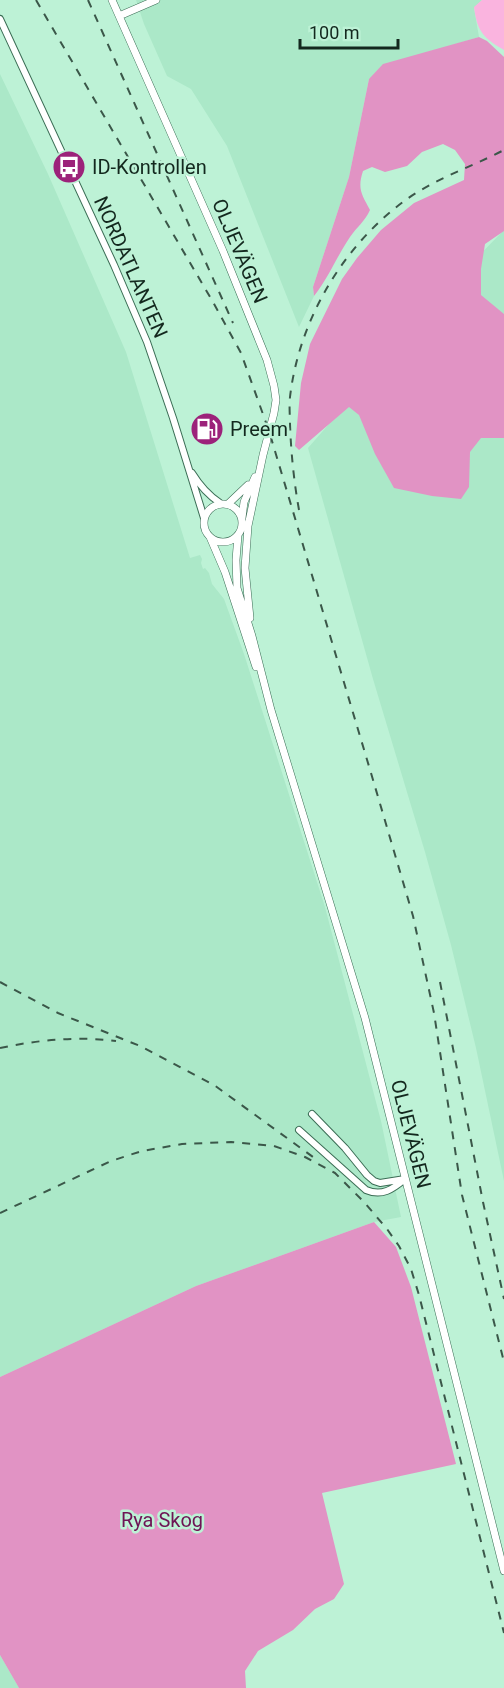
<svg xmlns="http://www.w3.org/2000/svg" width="504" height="1688" font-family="Roboto,sans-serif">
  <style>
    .built { fill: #abe8c8 }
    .green { fill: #fab4df }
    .forest { fill: #e193c4 }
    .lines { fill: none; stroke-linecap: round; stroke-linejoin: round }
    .minor-casing { stroke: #3b6d55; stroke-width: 8 }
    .tertiary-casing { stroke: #3b6d55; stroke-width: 8 }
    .minor { stroke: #fff; stroke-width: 6 }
    .tertiary { stroke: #fff; stroke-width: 7 }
    .rail { stroke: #3b5749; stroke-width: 2; stroke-dasharray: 8 8; stroke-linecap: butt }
    .labels { text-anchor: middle; stroke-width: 5; stroke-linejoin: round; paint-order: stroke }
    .poi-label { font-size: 20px; fill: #13281e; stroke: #bdf2d6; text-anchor: start }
    .street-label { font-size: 20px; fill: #13281e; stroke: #bdf2d6 }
    .park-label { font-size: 20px; fill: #6e1455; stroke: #bdf2d6 }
  </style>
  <rect width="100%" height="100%" fill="#bdf2d6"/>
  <path class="built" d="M136 0H482L474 8 479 37 429 52 369 79 349 177 313 287 314 296 299 327 227 146 191 89 167 76 144 24Z
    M0 74 48 174 126 352 190 558 200 555 202 559 201 563 203 569 205 568 209 573 212 584 224 599 244 654 325 907 381 1121 401 1217 374 1222 196 1286 0 1377Z
    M504 230V1181L476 1048 451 945 425 852 373 679 308 448 453 282Z
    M0 1655 19 1688H0Z"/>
  <path class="green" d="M482 0H504V50C483 38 477 31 474 7Z"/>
  <path class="forest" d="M479 37 487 41 504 57V231L485 244 481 269V295L504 314V438H481L470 452 469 487 461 499 432 496 394 488 375 454 359 415 349 407 299 450 295 446 301 383 310 344 342 279 357 258 381 230 414 203 464 180 465 164 455 150 443 144 422 152 407 166 385 172 372 167 363 171C357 189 362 195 370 210 365 221 357 227 350 237 337 256 329 277 314 296L313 287 349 177 369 79 383 64Z
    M374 1222 396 1247 411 1287 456 1464 322 1493 344 1584 334 1599 315 1609 293 1630 258 1651 245 1671 246 1688H19L0 1655V1377L196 1286Z"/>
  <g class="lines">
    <defs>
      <path id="minor" d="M0 19 114 265 147 342 173 418 204 518
        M192 473C200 486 208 495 220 503
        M312 1114 345 1148 367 1175 374 1181 380 1183 405 1179
        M299 1130 366 1190C382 1197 393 1189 405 1179"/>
      <path id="tertiary" d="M112 0 223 251 267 360 274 386 276 400 274 413 263 455 248 526 245 568 250 618
        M119 16 156 0
        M204 523a19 19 0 1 1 38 0a19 19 0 1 1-38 0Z
        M228 504 248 485
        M242 518 244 502 255 477
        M238 535 236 560 237 588 252 636 271 710 365 1018 504 1571
        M210 537 225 572 256 667"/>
    </defs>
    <use href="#minor" class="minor-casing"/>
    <use href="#tertiary" class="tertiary-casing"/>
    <use href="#minor" class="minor"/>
    <use href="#tertiary" class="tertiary"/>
    <path class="rail" d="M36 0 213 302 241 353 269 431 371 773 413 916 434 1013 462 1195 504 1362
      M88 0 233 323
      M299 510C294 482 291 453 290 424 290 416 289 406 290 397 299 320 343 245 407 199 437 178 471 167 504 150
      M0 982 58 1013 140 1046 214 1085 313 1157
      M440 982 483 1202 504 1299
      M0 1048C38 1040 77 1036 116 1041
      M0 1213 111 1161 142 1151 182 1144 231 1142 274 1146 305 1157 335 1173 364 1202 387 1229 399 1246 411 1269 419 1295 504 1633"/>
  </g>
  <defs>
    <symbol id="bus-disc" viewBox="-11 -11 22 22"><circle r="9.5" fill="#9c227a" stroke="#bdf2d6"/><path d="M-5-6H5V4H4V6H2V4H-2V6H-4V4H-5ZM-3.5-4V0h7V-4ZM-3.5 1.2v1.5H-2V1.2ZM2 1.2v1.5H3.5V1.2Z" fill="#fff"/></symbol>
    <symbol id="fuel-disc" viewBox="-11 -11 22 22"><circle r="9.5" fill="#9c227a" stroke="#bdf2d6"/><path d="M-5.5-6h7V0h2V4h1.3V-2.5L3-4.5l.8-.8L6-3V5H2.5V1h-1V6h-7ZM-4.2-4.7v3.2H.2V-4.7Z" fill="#fff"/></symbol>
  </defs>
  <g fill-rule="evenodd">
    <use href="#bus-disc" x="50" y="148" width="38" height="38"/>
    <use href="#fuel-disc" x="188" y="410" width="38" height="38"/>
  </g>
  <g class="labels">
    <g class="poi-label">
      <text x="92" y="174">ID-Kontrollen</text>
      <text x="230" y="436">Preem</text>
    </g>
    <g class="street-label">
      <text transform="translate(240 251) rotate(67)" y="7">OLJEVÄGEN</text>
      <text transform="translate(131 267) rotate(66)" y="7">NORDATLANTEN</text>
      <text transform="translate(411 1134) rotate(76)" y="7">OLJEVÄGEN</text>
    </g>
    <g class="park-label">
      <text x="162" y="1527">Rya Skog</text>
    </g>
  </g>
  <path d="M300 39v9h98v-9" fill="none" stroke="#13281e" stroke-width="3"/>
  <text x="309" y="39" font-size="18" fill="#13281e" stroke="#bdf2d6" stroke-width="4.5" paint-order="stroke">100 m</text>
</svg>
